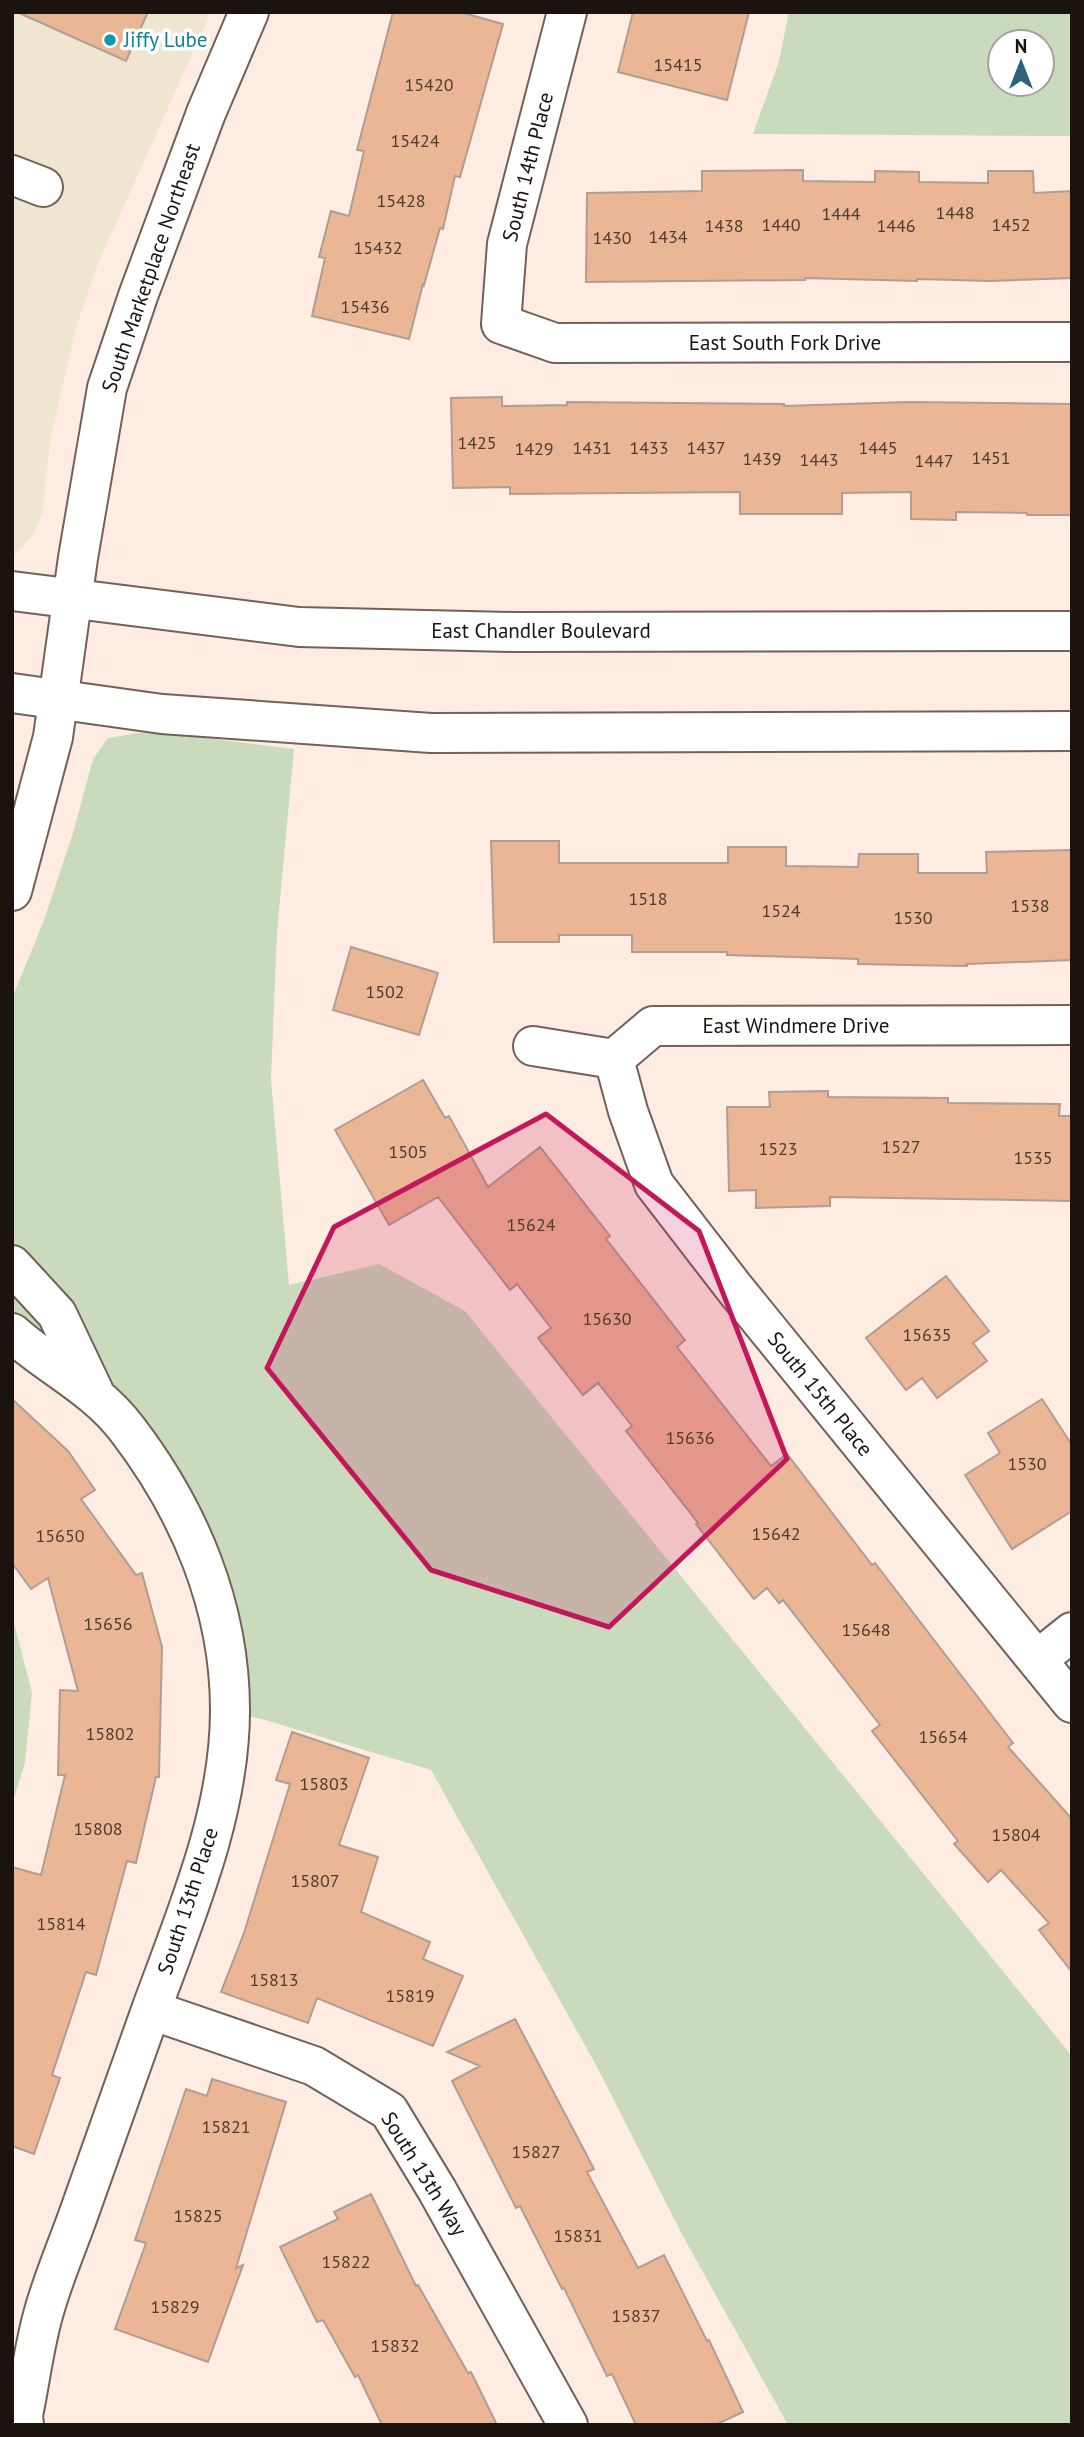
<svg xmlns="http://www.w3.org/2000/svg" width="1084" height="2437" font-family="'PT Sans',sans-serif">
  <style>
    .commercial { fill: #eee6d0 }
    .green { fill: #c9dbbc; fill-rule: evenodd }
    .building { fill: #ebb695; stroke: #b19d91; stroke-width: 2 }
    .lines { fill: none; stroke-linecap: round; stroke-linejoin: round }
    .minor-casing { stroke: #736156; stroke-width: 42 }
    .major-casing { stroke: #736156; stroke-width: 42 }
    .minor { stroke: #fff; stroke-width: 38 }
    .major { stroke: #fff; stroke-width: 38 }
    .marked { fill: #c2185b; fill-opacity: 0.2; stroke: #c2185b; stroke-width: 5; stroke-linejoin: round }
    .culture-dot { fill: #0f9aa8; stroke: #fff; stroke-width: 2.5 }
    .labels { text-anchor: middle; stroke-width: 7; stroke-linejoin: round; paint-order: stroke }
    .number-label { font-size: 18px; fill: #4e3c30 }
    .culture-label { font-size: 21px; fill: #0d838f; stroke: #fff; text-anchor: start }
    .street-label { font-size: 21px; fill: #1a130e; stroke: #fff }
  </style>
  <rect width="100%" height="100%" fill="#feece2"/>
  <path class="commercial" d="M12 12H211L97 266 77 324 51 436 42 514 32 536 16 554H12Z"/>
  <path class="green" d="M789 12H1072V136L753 134 779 61ZM1000 42H1042V84H1000Z
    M137 733H164L294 749 277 932 271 1080 289 1285 379 1264 465 1311 1072 2056V2425H788L684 2238 596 2065 431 1770 262 1719 230 1712 207 1576 95 1393 12 1309V998L43 923 73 833 93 759 108 738Z
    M12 1615 32 1693 25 1762 12 1805Z"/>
  <path class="building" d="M17 12H148L126 61Z
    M393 12H460L503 24 460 177 455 176 443 229 440 228 424 285 423 284 409 339 312 316 325 258 319 257 331 211 349 216 364 151 357 150Z
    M633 12H749L727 100 618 72Z
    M803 170V181L875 182V171L919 172V182L988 183V171H1033L1034 193 1072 191V278L990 281 917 279V281L805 278V280L586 282 587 193 702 191V171Z
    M502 397V406L567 405V402L784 404V406L907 402 1071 404 1072 515H1027V513L956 512V520L911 519V492L842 493V514H740V492L510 494V487L453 488 451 398Z
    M491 841H559V863H728V847H786V866L858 867 859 854H918V873H987L986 852 1072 850V960L967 964V966L907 965 858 964V959L727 955V952H632V935H559V942H494Z
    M351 947 438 973 419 1035 333 1010Z
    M423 1080 445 1118 449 1116 488 1187 540 1147 610 1236 606 1239 685 1340 677 1347 771 1466 787 1454 872 1565 875 1563 1013 1743 1008 1747 1072 1819V1972L1039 1930 1049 1923 1001 1870 988 1882 954 1844 958 1841 872 1731 880 1725 783 1600 779 1603 767 1588 754 1599 696 1524 698 1523 626 1431 632 1426 598 1383 583 1395 538 1338 551 1328 517 1284 510 1290 438 1197 389 1225 335 1130Z
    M828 1091V1097L948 1098V1103L1060 1104 1059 1116H1072V1201L830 1197V1206L756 1208V1190L729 1191 727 1107H770L769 1092Z
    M946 1276 989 1331 973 1343 987 1361 937 1398 922 1378 906 1390 866 1338Z
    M12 1399 68 1451 95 1490 81 1499 136 1575 142 1573 162 1647 159 1777H156L136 1863 127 1861 96 1975 86 1972 52 2075 60 2078 34 2154 12 2146V1867L41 1875 65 1775H58L60 1690 78 1691 48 1578 31 1589 12 1563Z
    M1042 1399 1072 1445V1511L1012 1549 965 1475 1000 1453 988 1433Z
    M292 1732 369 1758 339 1845 378 1857 361 1912 430 1942 423 1959 463 1976 433 2046 317 1998 308 2023 221 1992 244 1933 290 1784 276 1780Z
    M515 2019 594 2169 587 2172 638 2268 664 2255 707 2341 709 2340 743 2412 715 2425H636L612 2374 607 2376 564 2288 562 2289 520 2206 516 2208 452 2081 480 2066 447 2052Z
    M212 2079 286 2102 236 2268 243 2265 208 2362 115 2329 146 2243 135 2240 186 2089 207 2096Z
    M371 2194 416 2286 418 2285 468 2373 471 2372 497 2425H382L358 2375 355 2377 323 2320 317 2322 280 2247 338 2219 334 2212Z"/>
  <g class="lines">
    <defs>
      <path id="minor" d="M567 12 507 244 501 324 555 343 1072 342
        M12 175 43 187
        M12 891 53 737 78 558 107 388 138 296 206 113 249 12
        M533 1046 614 1059
        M614 1059 628 1111 654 1184 735 1289 1072 1703
        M614 1059 653 1026 1072 1025
        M12 1265 57 1314 94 1392
        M12 1333C50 1367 95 1387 127 1429 189 1510 230 1606 230 1710 230 1814 186 1914 151 2010 127 2078 103 2146 79 2213 67 2247 52 2281 43 2315 34 2347 30 2382 23 2415L24 2425
        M1037 1660 1072 1632
        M151 2010 314 2066 389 2111 437 2190 568 2425"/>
      <path id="major" d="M12 591 299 627 514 632 1072 631
        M12 693 162 714 431 733 1072 731"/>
    </defs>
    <use href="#minor" class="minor-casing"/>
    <use href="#major" class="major-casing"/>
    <use href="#minor" class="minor"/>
    <use href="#major" class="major"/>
  </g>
  <path class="marked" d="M546 1114 699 1231 787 1459 609 1627 431 1570 267 1368 334 1227Z"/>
  <circle class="culture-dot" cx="110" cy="40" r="7"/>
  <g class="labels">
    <g class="number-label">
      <text x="678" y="71">15415</text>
      <text x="429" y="91">15420</text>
      <text x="415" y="147">15424</text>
      <text x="401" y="207">15428</text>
      <text x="955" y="219">1448</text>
      <text x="841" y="220">1444</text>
      <text x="781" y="231">1440</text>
      <text x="1011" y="231">1452</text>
      <text x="724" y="232">1438</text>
      <text x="896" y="232">1446</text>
      <text x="668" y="243">1434</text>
      <text x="612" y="244">1430</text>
      <text x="378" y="254">15432</text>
      <text x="365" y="313">15436</text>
      <text x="477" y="449">1425</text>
      <text x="592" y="454">1431</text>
      <text x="649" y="454">1433</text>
      <text x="706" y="454">1437</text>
      <text x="878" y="454">1445</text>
      <text x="534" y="455">1429</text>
      <text x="991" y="464">1451</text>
      <text x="762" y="465">1439</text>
      <text x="819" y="466">1443</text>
      <text x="934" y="467">1447</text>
      <text x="648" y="905">1518</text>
      <text x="1030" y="912">1538</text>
      <text x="781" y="917">1524</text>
      <text x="913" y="924">1530</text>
      <text x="385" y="998">1502</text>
      <text x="901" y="1153">1527</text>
      <text x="778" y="1155">1523</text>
      <text x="408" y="1158">1505</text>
      <text x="1033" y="1164">1535</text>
      <text x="531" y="1231">15624</text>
      <text x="607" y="1325">15630</text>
      <text x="927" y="1341">15635</text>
      <text x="690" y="1444">15636</text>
      <text x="1027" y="1470">1530</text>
      <text x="776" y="1540">15642</text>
      <text x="60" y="1542">15650</text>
      <text x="108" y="1630">15656</text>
      <text x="866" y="1636">15648</text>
      <text x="110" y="1740">15802</text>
      <text x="943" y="1743">15654</text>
      <text x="324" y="1790">15803</text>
      <text x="98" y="1835">15808</text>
      <text x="1016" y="1841">15804</text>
      <text x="315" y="1887">15807</text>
      <text x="61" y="1930">15814</text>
      <text x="274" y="1986">15813</text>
      <text x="410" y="2002">15819</text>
      <text x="226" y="2133">15821</text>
      <text x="536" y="2158">15827</text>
      <text x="198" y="2222">15825</text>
      <text x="578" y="2242">15831</text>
      <text x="346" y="2268">15822</text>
      <text x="175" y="2313">15829</text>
      <text x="636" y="2322">15837</text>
      <text x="395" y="2352">15832</text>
    </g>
    <g class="culture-label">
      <text x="124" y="47">Jiffy Lube</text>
    </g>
    <g class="street-label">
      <text transform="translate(528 167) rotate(-76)" y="7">South 14th Place</text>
      <text transform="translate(151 268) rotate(-71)" y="7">South Marketplace Northeast</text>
      <text x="785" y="350">East South Fork Drive</text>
      <text x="541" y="638">East Chandler Boulevard</text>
      <text x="796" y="1033">East Windmere Drive</text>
      <text transform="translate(820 1394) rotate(51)" y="7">South 15th Place</text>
      <text transform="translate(188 1901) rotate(-72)" y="7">South 13th Place</text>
      <text transform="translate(424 2174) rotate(58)" y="7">South 13th Way</text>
    </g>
  </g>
  <rect width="1084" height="2437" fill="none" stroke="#1a130e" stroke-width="28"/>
  <g transform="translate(1021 63)"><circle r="33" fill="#ffffff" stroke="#a3a19f" stroke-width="2"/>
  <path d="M0-5L12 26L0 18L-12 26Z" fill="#2d627e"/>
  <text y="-10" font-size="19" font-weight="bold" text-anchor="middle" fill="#1a130e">N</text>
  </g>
</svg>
